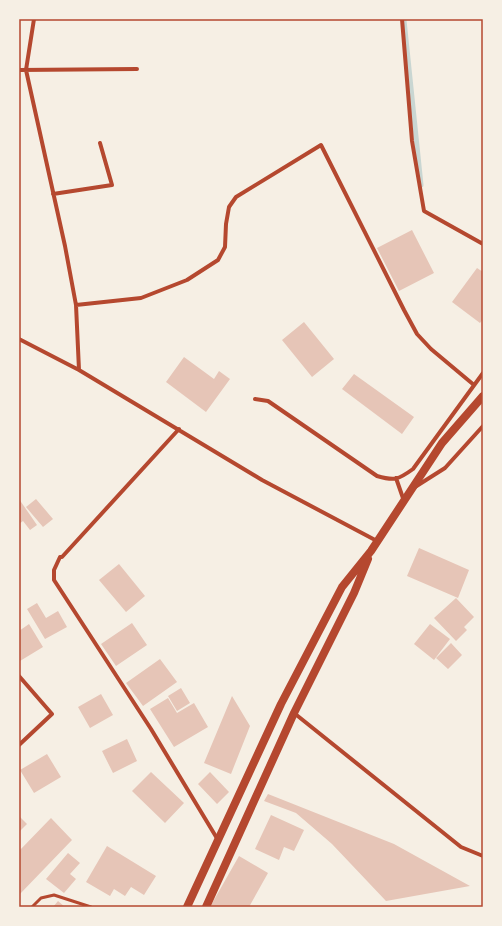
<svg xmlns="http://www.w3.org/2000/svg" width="502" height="926" font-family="'Alegreya Sans',sans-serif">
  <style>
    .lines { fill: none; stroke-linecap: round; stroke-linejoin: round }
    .stream { stroke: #c9d6d2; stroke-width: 5 }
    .building { fill: #e6c5b7 }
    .service { stroke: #b5482f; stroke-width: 3 }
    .minor { stroke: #b5482f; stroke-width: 4 }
    .secondary { stroke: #b5482f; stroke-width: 8 }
    .neatline { fill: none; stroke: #b5482f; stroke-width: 1.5 }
  </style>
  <rect width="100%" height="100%" fill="#f6efe4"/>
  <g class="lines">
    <path class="stream" d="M404 20 421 185"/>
  </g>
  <path class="building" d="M412 230 434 273 399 291 377 248Z
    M477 268 483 272V319L480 323 452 302Z
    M304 322 334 359 312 377 282 340Z
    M184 357 214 379 219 371 230 379 206 412 166 382Z
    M354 374 414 417 402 434 342 389Z
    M19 499 37 525 30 530 23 521 19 524Z
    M36 499 53 519 43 527 26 507Z
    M419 548 469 570 458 598 407 576Z
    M119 564 145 596 126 612 99 580Z
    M456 598 474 617 464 627 467 630 456 641 434 618Z
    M37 603 46 618 58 611 67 627 45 639 27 609Z
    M132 623 147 645 116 666 101 644Z
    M29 624 43 647 20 661 19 631Z
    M430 624 450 639 434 660 414 644Z
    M451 643 462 655 448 669 436 658Z
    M160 659 177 682 143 706 126 683Z
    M181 688 190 703 177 711 168 696Z
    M101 694 113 715 90 728 78 707Z
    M232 696 250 726 231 774 204 763Z
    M168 698 177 713 194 703 208 727 174 747 150 709Z
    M127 739 137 761 113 773 102 751Z
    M47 754 61 777 34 793 20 770Z
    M151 772 184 803 165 823 132 791Z
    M210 772 229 792 217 804 198 784Z
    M268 794 394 844 470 886 386 901 332 844 296 813 264 801Z
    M271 815 304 830 294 851 284 847 279 860 255 849Z
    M19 816 27 824 19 832Z
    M51 818 72 840 19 895V851Z
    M107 846 156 876 144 895 131 887 125 896 114 889 110 896 86 882Z
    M68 853 80 863 70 874 76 879 64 893 46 879Z
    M239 856 268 873 249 907H210Z
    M58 901 65 907H53Z"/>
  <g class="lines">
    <path class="service" d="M32 907 41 898 54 895 91 907"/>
    <path class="minor" d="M34 19 26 70 65 246 76 305 79 370
      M402 19 412 141 424 211 483 244
      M19 70 137 69
      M53 194 112 185 100 143
      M76 305 141 298 187 280 218 260 225 247 226 224 229 207 236 197 321 145 404 310 417 334 431 349 474 385
      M19 339 79 370 262 480 377 541
      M255 399 268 401 377 476C394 481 398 480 413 469L483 373
      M179 429 62 557H60L54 570V580L151 729 218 840
      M396 478 404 501
      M415 487 445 468 483 426
      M19 676 52 714 19 745
      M294 713 461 847 483 856"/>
    <path class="secondary" d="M187 907 281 704 342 587 371 551 442 443 483 396
      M206 907 294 713 354 593 368 559"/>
  </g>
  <rect width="502" height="926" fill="none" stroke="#f6efe4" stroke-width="40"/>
  <rect x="20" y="20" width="462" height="886" class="neatline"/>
</svg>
